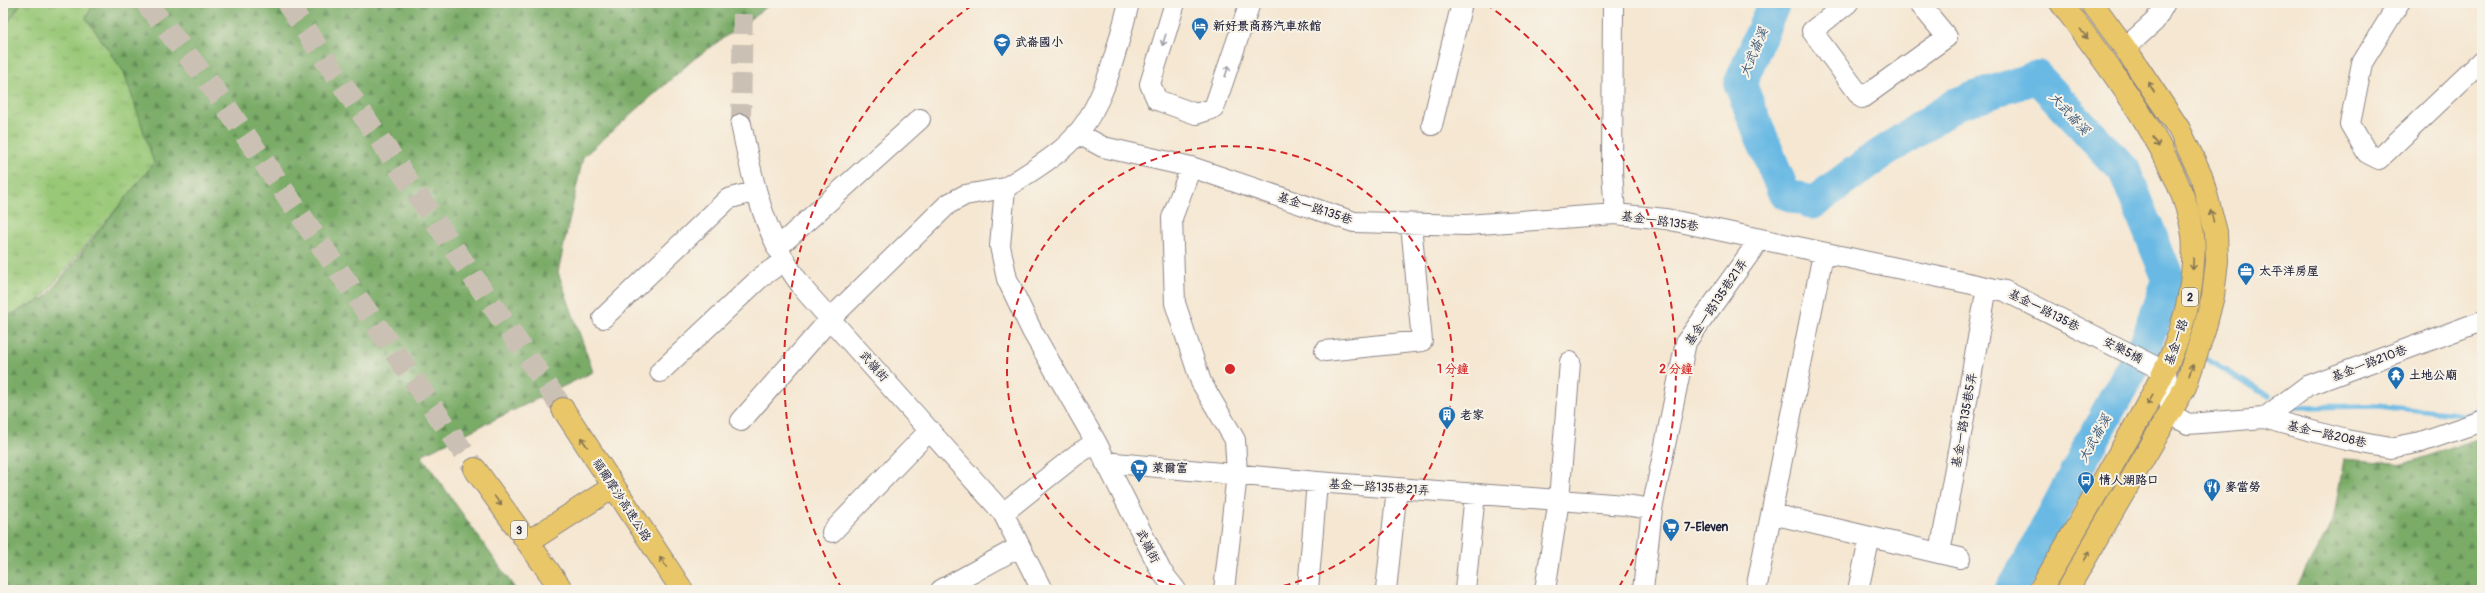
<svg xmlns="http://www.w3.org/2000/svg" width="2485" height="593" font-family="Pangolin,'LXGW WenKai TC',sans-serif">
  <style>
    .grass { fill: url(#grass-tufts); stroke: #5e7559 }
    .forest { fill: url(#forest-firs); stroke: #4e6752 }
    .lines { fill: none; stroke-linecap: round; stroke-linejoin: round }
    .stream { stroke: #69b9e4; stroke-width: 5.5 }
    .river { stroke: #69b9e4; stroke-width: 33 }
    .minor-tunnel { stroke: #cbc0b4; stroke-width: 20; stroke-dasharray: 20 10; stroke-linecap: butt }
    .highway-tunnel { stroke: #cbc0b4; stroke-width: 22; stroke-dasharray: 22 11; stroke-linecap: butt }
    .minor-casing { stroke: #8c8486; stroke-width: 22 }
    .major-casing { stroke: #8c8486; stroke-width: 24 }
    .highway-casing { stroke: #8c8486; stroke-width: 24 }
    .minor { stroke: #fff; stroke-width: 20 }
    .major { stroke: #e9c769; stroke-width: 22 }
    .highway { stroke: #e9c769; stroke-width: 22 }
    .oneway { stroke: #867452 }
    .oneway2 { stroke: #9c9ca7 }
    .ring { fill: none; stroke: #d62828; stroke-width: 2; stroke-dasharray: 7 5 }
    .labels { text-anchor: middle; stroke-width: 4; stroke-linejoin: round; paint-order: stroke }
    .shield { fill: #f7f3e8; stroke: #62616f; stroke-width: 1 }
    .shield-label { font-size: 11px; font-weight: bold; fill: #22223b }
    .poi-label { font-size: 12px; font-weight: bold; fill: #22223b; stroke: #f7f3e8; text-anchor: start }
    .street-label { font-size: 12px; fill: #22223b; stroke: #f7f3e8 }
    .water-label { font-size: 13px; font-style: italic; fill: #3b5776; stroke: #f7f3e8 }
    .centre { fill: #d62828; stroke: #f7f3e8; stroke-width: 2 }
    .ring-label { font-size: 12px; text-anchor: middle; font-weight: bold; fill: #d62828; stroke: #f7f3e8; stroke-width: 4; stroke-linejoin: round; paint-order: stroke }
  </style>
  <defs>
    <pattern id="grass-tufts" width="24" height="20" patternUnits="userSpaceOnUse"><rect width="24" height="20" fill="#99c877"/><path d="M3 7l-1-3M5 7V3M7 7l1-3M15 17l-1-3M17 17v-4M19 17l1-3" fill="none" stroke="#7ca263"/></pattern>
    <pattern id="forest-firs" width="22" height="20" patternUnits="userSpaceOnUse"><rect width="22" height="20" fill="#7aac68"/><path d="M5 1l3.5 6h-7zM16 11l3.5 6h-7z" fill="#648c57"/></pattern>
  </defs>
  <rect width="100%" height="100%" fill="#f7f3e8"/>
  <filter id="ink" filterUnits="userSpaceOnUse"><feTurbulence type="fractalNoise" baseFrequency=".025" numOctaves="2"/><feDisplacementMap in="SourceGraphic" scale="8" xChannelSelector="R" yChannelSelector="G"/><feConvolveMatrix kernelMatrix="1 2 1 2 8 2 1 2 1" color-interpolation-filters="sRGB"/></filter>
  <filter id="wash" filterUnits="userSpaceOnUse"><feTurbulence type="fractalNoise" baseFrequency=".012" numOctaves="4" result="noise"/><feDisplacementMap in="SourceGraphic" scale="16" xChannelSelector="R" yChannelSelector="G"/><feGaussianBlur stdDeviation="0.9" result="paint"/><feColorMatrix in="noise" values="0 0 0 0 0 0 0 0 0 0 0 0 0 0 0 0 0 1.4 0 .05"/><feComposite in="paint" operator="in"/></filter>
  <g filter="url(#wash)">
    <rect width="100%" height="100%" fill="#f5e7d2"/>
    <path class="grass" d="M21 3H94L86 18 124 72 155 163 39 301 3 318V30Z"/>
    <path class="forest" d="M3 3H21L3 30Z
      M94 3H442L444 6 493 3H772L694 59 583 157 558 272 593 372 421 455 516 590H3V318L45 298 154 163 124 72 86 18Z
      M2482 437V590H2294L2333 521 2344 459 2405 464Z"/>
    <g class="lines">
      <path class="stream" d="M2153 323 2168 333
        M2203 358 2269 396
        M2290 407 2378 406 2466 415 2482 409"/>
      <path class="river" d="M1774 3 1740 84 1784 193 1813 203 1866 164 1956 104 2037 77 2124 170 2169 280 2146 343 2108 411 2026 567 2011 590"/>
    </g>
  </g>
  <g filter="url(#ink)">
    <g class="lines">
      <path class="minor-tunnel" d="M741 124 743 3"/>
      <path class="highway-tunnel" d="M146 3 211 85 475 469
        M287 3 563 409"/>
      <defs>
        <path id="minor" d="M1129 3C1115 54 1104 115 1061 150 1044 164 1024 176 1005 188L1000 246 1007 279 1032 331 1096 442 1161 571 1176 590
          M1175 3 1150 84 1157 100 1196 114 1214 108 1250 3
          M1613 3 1612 171 1615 214
          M1848 3 1812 31 1862 98 1947 37 1919 3
          M2399 3 2362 63 2350 124 2367 153 2379 159 2482 61
          M2125 48 2155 21 2165 3
          M741 124C750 167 758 209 778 248 785 264 796 278 806 292L1003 513 1042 590
          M1432 125 1462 3
          M1077 133 1103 147 1191 167 1172 218 1175 303 1201 382 1235 440 1237 474 1224 590
          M1191 167 1354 222 1467 225 1615 214 1666 219 2005 291 2166 372 2171 414 2188 424 2264 418 2346 440 2390 448 2421 442 2482 421
          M777 248 920 119
          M603 318 728 199 756 191
          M1325 351 1422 341 1411 224
          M660 372 761 277 784 261
          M2264 418 2307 386 2482 321
          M741 421 830 319 948 204 965 195 1005 188
          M1105 462 1317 482 1625 505 1652 509
          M1003 513 1076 455 1096 442
          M1772 514 1960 558
          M832 532 930 430
          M1940 553 1987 287
          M941 590 1019 547
          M1308 590 1317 482
          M1386 590 1397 488
          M1465 590 1475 494
          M1545 590 1559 500 1570 362
          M1643 590 1652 509 1686 342 1760 239
          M1756 590 1823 254
          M1858 590 1870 537"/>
        <path id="major" d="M2040 590C2065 548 2089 506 2113 464 2148 403 2185 347 2192 275 2193 262 2195 248 2193 235 2182 159 2107 64 2061 3
          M2067 590 2185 387 2204 331 2213 296 2217 261 2216 232 2201 175 2179 129 2125 48 2092 3"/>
        <path id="highway" d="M563 409 682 590
          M475 469 562 590
          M528 542 613 487"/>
      </defs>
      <use href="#minor" class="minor-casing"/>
      <use href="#major" class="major-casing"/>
      <use href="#highway" class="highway-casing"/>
      <use href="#minor" class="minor"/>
      <use href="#major" class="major"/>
      <use href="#highway" class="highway"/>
    </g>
    <defs><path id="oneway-shaft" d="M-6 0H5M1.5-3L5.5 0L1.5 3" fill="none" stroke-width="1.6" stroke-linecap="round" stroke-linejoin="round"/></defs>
    <g class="oneway">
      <use href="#oneway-shaft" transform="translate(2084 34) rotate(53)"/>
      <use href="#oneway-shaft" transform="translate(2151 87) rotate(-123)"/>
      <use href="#oneway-shaft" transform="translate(2156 142) rotate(59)"/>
      <use href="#oneway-shaft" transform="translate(2212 216) rotate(-105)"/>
      <use href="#oneway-shaft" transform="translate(2193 264) rotate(93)"/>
      <use href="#oneway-shaft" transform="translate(2191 370) rotate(-71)"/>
      <use href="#oneway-shaft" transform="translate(2150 400) rotate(120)"/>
      <use href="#oneway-shaft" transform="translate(584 442) rotate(-123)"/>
      <use href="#oneway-shaft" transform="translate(498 501) rotate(54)"/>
      <use href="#oneway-shaft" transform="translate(2087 556) rotate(-60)"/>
      <use href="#oneway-shaft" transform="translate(663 562) rotate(-124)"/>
    </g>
    <g class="oneway2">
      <use href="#oneway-shaft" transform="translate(1164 40) rotate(107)"/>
      <use href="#oneway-shaft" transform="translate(1227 71) rotate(-71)"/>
    </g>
  </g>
  <g class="ring">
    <path d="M1199 590A223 223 0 1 1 1261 590"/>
    <path d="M842 589A446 446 0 0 1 974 4M1486 4A446 446 0 0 1 1618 589"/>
  </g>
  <defs>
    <symbol id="hotel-pin" viewBox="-11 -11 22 30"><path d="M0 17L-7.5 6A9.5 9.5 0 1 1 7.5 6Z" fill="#1f6fb2" stroke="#f7f3e8"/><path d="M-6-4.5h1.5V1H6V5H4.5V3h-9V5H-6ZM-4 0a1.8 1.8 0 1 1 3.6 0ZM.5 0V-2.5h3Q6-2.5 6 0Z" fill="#fff"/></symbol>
    <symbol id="school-pin" viewBox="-11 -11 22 30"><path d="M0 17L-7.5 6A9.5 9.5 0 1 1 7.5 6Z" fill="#1f6fb2" stroke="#f7f3e8"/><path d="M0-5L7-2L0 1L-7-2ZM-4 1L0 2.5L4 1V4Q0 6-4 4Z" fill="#fff"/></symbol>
    <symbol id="office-pin" viewBox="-11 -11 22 30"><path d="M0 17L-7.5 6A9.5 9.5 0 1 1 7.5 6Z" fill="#1f6fb2" stroke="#f7f3e8"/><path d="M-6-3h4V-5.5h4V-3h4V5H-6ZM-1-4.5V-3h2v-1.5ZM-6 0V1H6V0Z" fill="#fff"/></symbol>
    <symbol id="temple-pin" viewBox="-11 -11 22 30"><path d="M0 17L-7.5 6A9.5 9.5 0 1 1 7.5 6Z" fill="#1f6fb2" stroke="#f7f3e8"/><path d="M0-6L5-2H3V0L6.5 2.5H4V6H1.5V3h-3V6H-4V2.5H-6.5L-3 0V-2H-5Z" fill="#fff"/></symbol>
    <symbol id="building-pin" viewBox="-11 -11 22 30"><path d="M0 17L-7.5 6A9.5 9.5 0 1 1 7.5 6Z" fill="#1f6fb2" stroke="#f7f3e8"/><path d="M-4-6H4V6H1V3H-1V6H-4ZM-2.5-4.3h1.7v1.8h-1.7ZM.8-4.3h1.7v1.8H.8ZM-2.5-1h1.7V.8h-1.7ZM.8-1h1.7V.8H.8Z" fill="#fff"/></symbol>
    <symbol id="supermarket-pin" viewBox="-11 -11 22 30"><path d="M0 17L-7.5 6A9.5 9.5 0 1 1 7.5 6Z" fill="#1f6fb2" stroke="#f7f3e8"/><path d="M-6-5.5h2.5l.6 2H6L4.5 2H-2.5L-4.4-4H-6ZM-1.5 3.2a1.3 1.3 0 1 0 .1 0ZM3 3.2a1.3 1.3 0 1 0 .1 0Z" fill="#fff"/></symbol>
    <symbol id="bus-pin" viewBox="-11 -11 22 30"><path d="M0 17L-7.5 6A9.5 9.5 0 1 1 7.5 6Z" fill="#1f6fb2" stroke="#f7f3e8"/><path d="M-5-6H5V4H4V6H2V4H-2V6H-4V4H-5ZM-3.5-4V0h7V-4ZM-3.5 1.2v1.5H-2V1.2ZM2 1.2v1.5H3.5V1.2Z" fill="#fff"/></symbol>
    <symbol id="restaurant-pin" viewBox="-11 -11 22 30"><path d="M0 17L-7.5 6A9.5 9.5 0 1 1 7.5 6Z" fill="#1f6fb2" stroke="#f7f3e8"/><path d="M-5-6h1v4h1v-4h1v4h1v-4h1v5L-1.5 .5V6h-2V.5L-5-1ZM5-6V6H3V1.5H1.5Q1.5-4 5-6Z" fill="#fff"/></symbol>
  </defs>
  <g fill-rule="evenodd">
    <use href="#hotel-pin" x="1190" y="16" width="20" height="27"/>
    <use href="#school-pin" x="992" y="32" width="20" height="27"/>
    <use href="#office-pin" x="2236" y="261" width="20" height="27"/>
    <use href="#temple-pin" x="2386" y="365" width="20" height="27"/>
    <use href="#building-pin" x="1437" y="405" width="20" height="27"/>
    <use href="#supermarket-pin" x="1129" y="458" width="20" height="27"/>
    <use href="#bus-pin" x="2076" y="470" width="20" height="27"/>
    <use href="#restaurant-pin" x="2202" y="477" width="20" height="27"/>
    <use href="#supermarket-pin" x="1661" y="517" width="20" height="27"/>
  </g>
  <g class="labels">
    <g class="shield">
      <rect x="2182" y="288" width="16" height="18" rx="3"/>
      <rect x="511" y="521" width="16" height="18" rx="3"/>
    </g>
    <g class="shield-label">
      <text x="2190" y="301">2</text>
      <text x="519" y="534">3</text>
    </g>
    <g class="poi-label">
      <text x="1213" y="30">新好景商務汽車旅館</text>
      <text x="1015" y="46">武崙國小</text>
      <text x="2259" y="275">太平洋房屋</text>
      <text x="2409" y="379">土地公廟</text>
      <text x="1460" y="419">老家</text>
      <text x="1152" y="472">萊爾富</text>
      <text x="2099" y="484">情人湖路口</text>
      <text x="2225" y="491">麥當勞</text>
      <text x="1684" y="531">7-Eleven</text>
    </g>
    <g class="street-label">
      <text transform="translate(1315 208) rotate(18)" y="4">基金一路135巷</text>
      <text transform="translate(1660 221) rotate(8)" y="4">基金一路135巷</text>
      <text transform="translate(1716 302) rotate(-56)" y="4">基金一路135巷21弄</text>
      <text transform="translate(2044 310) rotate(27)" y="4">基金一路135巷</text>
      <text transform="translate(2176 342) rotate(-71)" y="4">基金一路</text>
      <text transform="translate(2123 350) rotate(27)" y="4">安樂5橋</text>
      <text transform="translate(2369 363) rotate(-21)" y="4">基金一路210巷</text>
      <text transform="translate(874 366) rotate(48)" y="4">武嶺街</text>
      <text transform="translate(1964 420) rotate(-80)" y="4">基金一路135巷5弄</text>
      <text transform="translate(2327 434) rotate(13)" y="4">基金一路208巷</text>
      <text transform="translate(1379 487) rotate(4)" y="4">基金一路135巷21弄</text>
      <text transform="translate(622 500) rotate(57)" y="4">福爾摩沙高速公路</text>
      <text transform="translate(1148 546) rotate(63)" y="4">武嶺街</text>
    </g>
    <g class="water-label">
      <text transform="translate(1753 52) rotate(-67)" y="5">大武崙溪</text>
      <text transform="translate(2070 113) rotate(47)" y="5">大武崙溪</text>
      <text transform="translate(2094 438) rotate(-61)" y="5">大武崙溪</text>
    </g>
  </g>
  <circle cx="1230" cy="369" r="6" class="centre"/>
  <g class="ring-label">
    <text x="1453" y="373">1 分鐘</text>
    <text x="1676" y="373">2 分鐘</text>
  </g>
  <rect width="2485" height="593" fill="none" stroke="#f7f3e8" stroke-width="16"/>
</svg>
